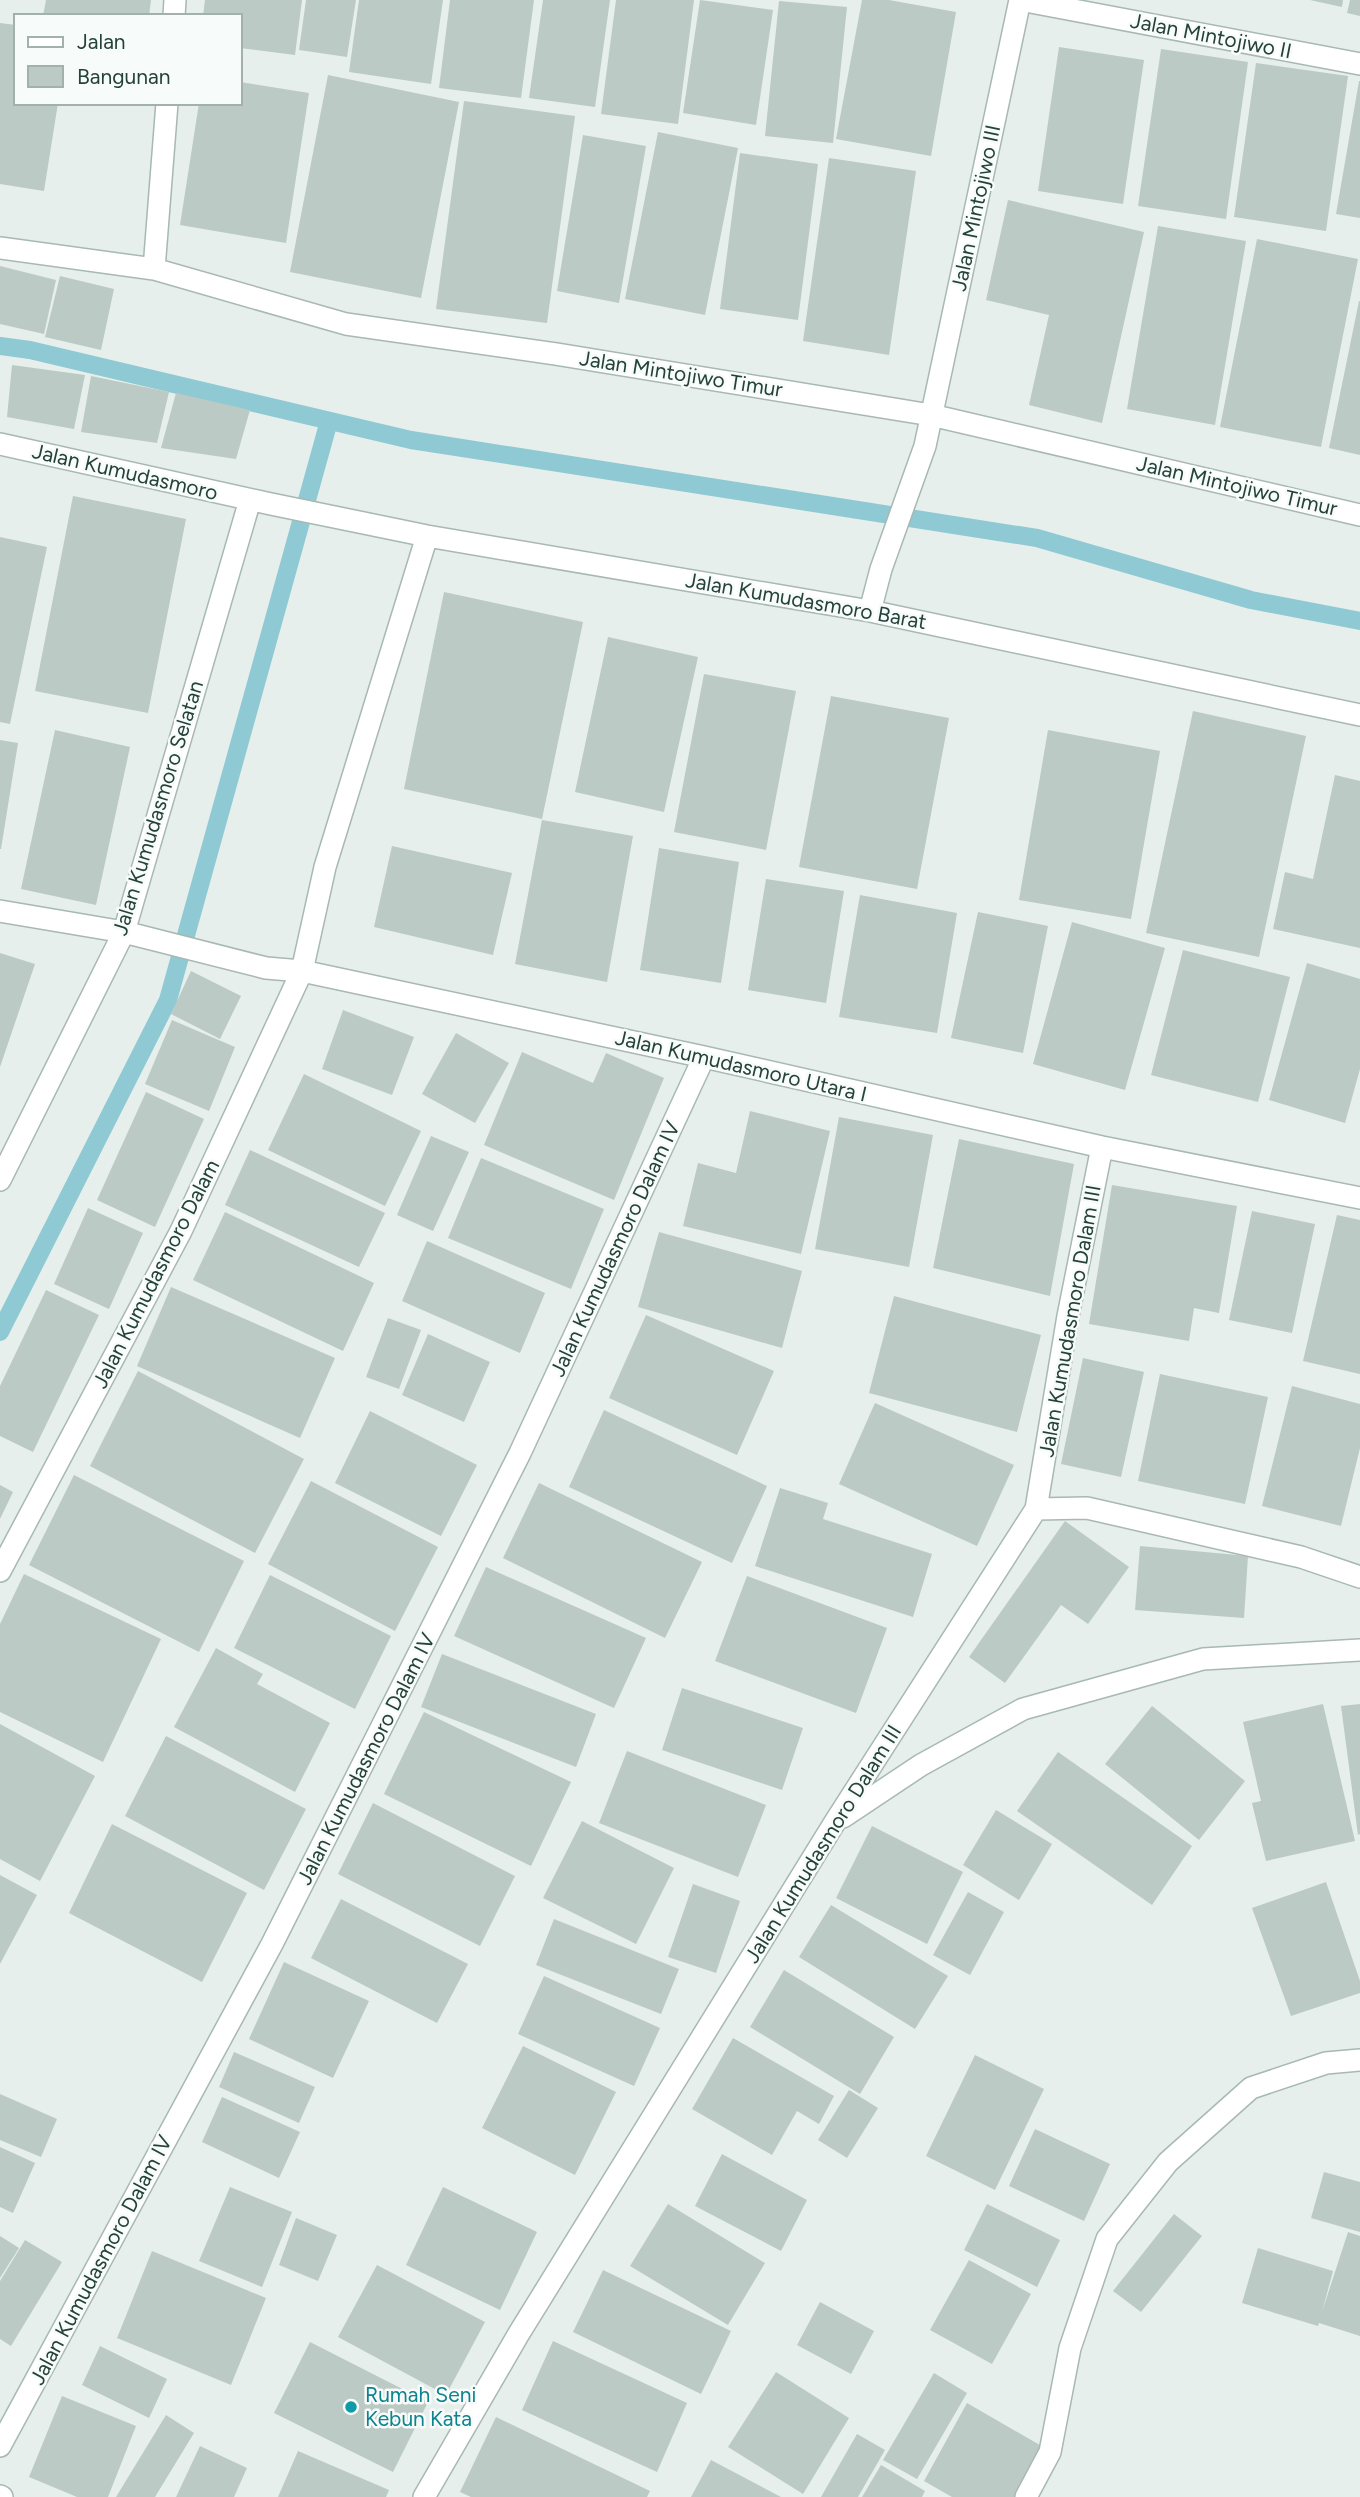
<svg xmlns="http://www.w3.org/2000/svg" width="1360" height="2497" font-family="Figtree,sans-serif">
  <style>
    .lines { fill: none; stroke-linecap: round; stroke-linejoin: round }
    .stream { stroke: #8ec9d4; stroke-width: 18 }
    .building { fill: #bbcac4 }
    .minor-casing { stroke: #a8b8b2; stroke-width: 24 }
    .minor { stroke: #fff; stroke-width: 21 }
    .culture-dot { fill: #0f9aa8; stroke: #f7fbf9; stroke-width: 2.5 }
    .labels { text-anchor: middle; stroke-width: 5; stroke-linejoin: round; paint-order: stroke }
    .street-label { font-size: 21px; fill: #24423a; stroke: #f7fbf9 }
    .culture-label { font-size: 21px; fill: #0d838f; stroke: #f7fbf9; text-anchor: start }
  </style>
  <rect width="100%" height="100%" fill="#e6efeb"/>
  <g class="lines">
    <path class="stream" d="M0 346 30 350 411 440 1037 538 1251 600 1360 621
      M0 1332 168 1000 329 421"/>
  </g>
  <path class="building" d="M46 0H151L149 16H43Z
    M205 0H302L295 55 240 48V16H203Z
    M306 0H356L347 57 299 50Z
    M359 0H443L431 84 349 72Z
    M450 0H534L521 98 439 88Z
    M543 0H610L595 107 529 98Z
    M616 0H694L678 124 601 114Z
    M700 0 773 10 756 125 683 113Z
    M862 0H889L956 12 931 156 836 139Z
    M1310 0H1343L1342 7Z
    M1350 0H1360V16L1347 13Z
    M779 1 847 7 833 143 765 136Z
    M0 23 16 25V103H58L44 191 0 184Z
    M1059 47 1144 60 1123 204 1038 191Z
    M1161 49 1248 62 1226 219 1138 206Z
    M1256 63 1348 76 1326 231 1234 217Z
    M328 75 459 102 421 298 290 272Z
    M1359 81H1360V218L1336 214Z
    M240 82 309 93 286 243 180 225 199 103H240Z
    M464 101 575 116 547 323 436 309Z
    M658 132 738 148 705 315 625 299Z
    M583 135 646 146 619 303 557 291Z
    M740 153 818 164 798 320 720 309Z
    M829 158 916 171 889 355 803 341Z
    M1008 200 1144 232 1102 423 1029 405 1049 315 986 300Z
    M1158 226 1246 241 1215 425 1127 409Z
    M1257 239 1358 259 1321 447 1220 427Z
    M0 266 56 280 44 334 0 324Z
    M60 276 114 289 101 350 45 337Z
    M1359 301H1360V455L1329 448Z
    M12 365 85 375 74 429 7 417Z
    M91 376 169 392 157 443 81 432Z
    M176 393 250 410 236 459 161 448Z
    M73 496 186 519 148 713 35 691Z
    M0 537 47 547 10 724 0 722Z
    M444 592 583 622 542 819 404 789Z
    M608 637 698 657 664 812 575 792Z
    M704 674 796 691 766 850 674 832Z
    M831 696 949 718 917 889 799 867Z
    M1193 711 1306 736 1259 957 1146 933Z
    M55 730 130 747 96 905 21 889Z
    M1048 730 1160 751 1131 919 1019 900Z
    M0 740 18 743 1 849H0Z
    M1335 775 1360 781V948L1273 929 1285 872 1313 879Z
    M542 820 633 836 607 982 515 964Z
    M392 846 512 873 493 955 374 927Z
    M659 848 739 862 721 983 640 970Z
    M766 879 844 891 826 1003 748 990Z
    M860 895 957 913 937 1033 839 1017Z
    M978 912 1048 926 1023 1053 951 1038Z
    M1072 922 1165 948 1125 1090 1033 1064Z
    M1183 950 1290 977 1258 1102 1151 1075Z
    M0 953 35 964 0 1067Z
    M1307 963 1360 979V1069L1345 1123 1269 1100Z
    M191 971 241 996 220 1039 171 1014Z
    M343 1010 414 1037 392 1095 322 1069Z
    M172 1020 235 1047 209 1111 145 1084Z
    M456 1033 509 1063 475 1123 422 1094Z
    M522 1052 593 1083 606 1053 664 1078 614 1200 484 1145Z
    M304 1074 421 1131 385 1206 268 1150Z
    M146 1092 204 1119 155 1227 97 1200Z
    M750 1111 830 1131 801 1254 683 1226 698 1163 736 1173Z
    M839 1117 933 1135 909 1267 815 1249Z
    M431 1136 469 1152 433 1231 397 1215Z
    M959 1139 1074 1164 1050 1296 933 1268Z
    M250 1150 385 1213 359 1267 225 1205Z
    M481 1158 604 1209 571 1289 448 1238Z
    M1112 1185 1237 1206 1219 1313 1194 1308 1189 1341 1089 1324Z
    M88 1208 143 1233 109 1309 54 1284Z
    M1252 1211 1315 1224 1292 1333 1229 1320Z
    M225 1212 374 1283 343 1351 193 1280Z
    M1337 1215 1360 1220V1374L1303 1361Z
    M659 1232 802 1271 782 1348 638 1307Z
    M427 1241 545 1293 520 1353 402 1301Z
    M171 1287 335 1358 300 1438 137 1366Z
    M46 1290 99 1315 33 1452 0 1436V1386Z
    M894 1296 1041 1335 1017 1432 869 1393Z
    M646 1315 774 1371 737 1455 609 1398Z
    M388 1318 421 1330 399 1389 366 1377Z
    M428 1334 490 1362 464 1422 402 1395Z
    M1083 1358 1144 1372 1121 1477 1061 1464Z
    M138 1371 304 1459 255 1553 90 1466Z
    M1160 1374 1268 1397 1245 1504 1138 1481Z
    M1292 1386 1360 1404V1448L1341 1526 1262 1506Z
    M875 1403 1014 1465 977 1546 839 1484Z
    M604 1410 767 1486 732 1563 569 1487Z
    M370 1411 477 1465 441 1536 335 1483Z
    M74 1475 244 1561 199 1652 29 1565Z
    M311 1481 438 1547 395 1631 268 1564Z
    M539 1483 702 1562 665 1638 503 1558Z
    M0 1485 13 1492 0 1519Z
    M780 1488 828 1503 823 1519 932 1554 913 1617 755 1566Z
    M1065 1521 1129 1567 1088 1624 1061 1605 1005 1683 969 1657Z
    M1140 1546 1248 1556 1244 1618 1135 1610Z
    M486 1567 646 1638 614 1708 454 1636Z
    M24 1574 161 1639 103 1762 0 1712V1624Z
    M270 1575 391 1636 355 1709 234 1648Z
    M747 1576 887 1628 856 1713 715 1661Z
    M216 1648 263 1674 257 1684 330 1723 295 1792 174 1727Z
    M442 1654 596 1714 576 1767 421 1707Z
    M682 1688 803 1728 782 1790 662 1750Z
    M1323 1704 1355 1841 1266 1861 1252 1803 1261 1801 1243 1722Z
    M1360 1704V1834L1358 1835 1341 1706Z
    M1152 1706 1245 1781 1199 1840 1105 1764Z
    M424 1712 571 1782 531 1866 384 1794Z
    M0 1724 95 1776 40 1881 0 1859Z
    M166 1736 306 1809 264 1890 125 1816Z
    M627 1751 766 1805 738 1877 599 1823Z
    M1058 1752 1192 1846 1152 1905 1017 1811Z
    M373 1803 515 1876 480 1946 338 1874Z
    M996 1810 1052 1844 1019 1900 963 1865Z
    M582 1821 674 1868 636 1944 543 1898Z
    M112 1824 247 1893 202 1982 69 1913Z
    M872 1826 963 1872 927 1944 836 1898Z
    M0 1875 37 1895 0 1964Z
    M1326 1882 1360 1981V1993L1291 2016 1252 1908Z
    M693 1884 740 1901 716 1973 668 1957Z
    M968 1892 1004 1912 970 1975 933 1955Z
    M341 1899 468 1964 437 2023 311 1958Z
    M831 1905 948 1976 915 2029 799 1957Z
    M554 1919 679 1969 661 2014 536 1965Z
    M284 1962 369 2001 333 2078 249 2039Z
    M784 1970 894 2037 860 2094 750 2027Z
    M544 1976 660 2028 634 2086 518 2034Z
    M733 2038 834 2096 819 2124 797 2111 772 2155 692 2109Z
    M523 2046 616 2092 575 2175 482 2128Z
    M234 2052 315 2087 299 2123 219 2087Z
    M975 2055 1044 2089 995 2190 926 2156Z
    M849 2090 878 2108 847 2158 818 2140Z
    M0 2094 57 2119 41 2157 0 2140Z
    M222 2097 300 2132 279 2178 202 2142Z
    M1035 2129 1110 2164 1084 2221 1009 2186Z
    M0 2147 35 2163 13 2213 0 2207Z
    M722 2154 807 2200 781 2251 695 2206Z
    M1324 2172 1360 2182V2232L1311 2218Z
    M230 2187 292 2212 262 2287 199 2261Z
    M443 2187 537 2232 500 2310 406 2265Z
    M668 2204 765 2263 728 2325 630 2266Z
    M987 2204 1060 2240 1037 2287 964 2250Z
    M1174 2214 1202 2236 1141 2312 1113 2291Z
    M296 2218 337 2235 318 2281 279 2265Z
    M1348 2232 1360 2236V2336L1319 2323 1318 2326 1242 2303 1258 2248 1333 2271 1322 2312Z
    M0 2236 19 2248 0 2278Z
    M25 2240 62 2262 11 2346 0 2339V2281Z
    M152 2251 266 2298 231 2385 117 2338Z
    M969 2260 1031 2294 992 2364 930 2330Z
    M377 2265 485 2322 446 2395 338 2337Z
    M603 2270 731 2331 701 2394 573 2332Z
    M820 2302 874 2331 851 2374 797 2345Z
    M553 2341 687 2403 657 2472 522 2410Z
    M310 2342 428 2402 393 2472 274 2413Z
    M100 2346 167 2379 149 2418 82 2385Z
    M776 2372 849 2418 803 2494 728 2447Z
    M934 2373 967 2393 917 2479 883 2460Z
    M62 2396 136 2426 108 2497H77L29 2477Z
    M967 2403 1045 2448 1017 2497H952L924 2481Z
    M166 2415 194 2433 155 2497H116Z
    M496 2417 650 2491 647 2497H471L460 2492Z
    M857 2434 885 2450 858 2497H821Z
    M200 2446 247 2468 234 2497H176Z
    M298 2451 389 2490 386 2497H278Z
    M711 2460 781 2497H691Z
    M881 2465 925 2491 922 2497H862Z"/>
  <g class="lines">
    <defs>
      <path id="minor" d="M1020 0 1360 64
        M174 16 175 0
        M0 248 154 269 346 324 556 354 931 415 1360 515
        M154 269 167 103
        M0 444 271 504 427 536 870 611 1360 715
        M870 611 881 569 925 446 1020 0
        M0 911 124 932 266 968 302 971 704 1057 1102 1147 1360 1198
        M0 1180 124 932 250 500
        M1036 1509 1087 1508 1301 1557 1360 1577
        M0 1571 181 1231 302 971 325 867 427 536
        M843 1817 921 1765 1023 1709 1203 1659 1360 1650
        M0 2446 272 1944 520 1453 704 1057
        M0 2496 2 2497
        M424 2497 518 2335 835 1822 1036 1509 1068 1316 1102 1147
        M1026 2497 1050 2452 1070 2348 1107 2239 1168 2162 1251 2088 1326 2063 1360 2060"/>
    </defs>
    <use href="#minor" class="minor-casing"/>
    <use href="#minor" class="minor"/>
  </g>
  <circle class="culture-dot" cx="351" cy="2407" r="7"/>
  <g class="labels">
    <g class="street-label">
      <text transform="translate(1211 36) rotate(11)" y="7">Jalan Mintojiwo II</text>
      <text transform="translate(976 208) rotate(-78)" y="7">Jalan Mintojiwo III</text>
      <text transform="translate(681 374) rotate(9)" y="7">Jalan Mintojiwo Timur</text>
      <text transform="translate(125 472) rotate(13)" y="7">Jalan Kumudasmoro</text>
      <text transform="translate(1237 486) rotate(13)" y="7">Jalan Mintojiwo Timur</text>
      <text transform="translate(806 601) rotate(10)" y="7">Jalan Kumudasmoro Barat</text>
      <text transform="translate(158 808) rotate(-73)" y="7">Jalan Kumudasmoro Selatan</text>
      <text transform="translate(741 1066) rotate(13)" y="7">Jalan Kumudasmoro Utara I</text>
      <text transform="translate(615 1249) rotate(-65)" y="7">Jalan Kumudasmoro Dalam IV</text>
      <text transform="translate(156 1274) rotate(-63)" y="7">Jalan Kumudasmoro Dalam</text>
      <text transform="translate(1070 1321) rotate(-80)" y="7">Jalan Kumudasmoro Dalam III</text>
      <text transform="translate(366 1759) rotate(-63)" y="7">Jalan Kumudasmoro Dalam IV</text>
      <text transform="translate(823 1844) rotate(-58)" y="7">Jalan Kumudasmoro Dalam III</text>
      <text transform="translate(101 2260) rotate(-62)" y="7">Jalan Kumudasmoro Dalam IV</text>
    </g>
    <g class="culture-label">
      <text x="365" y="2402">Rumah Seni<tspan x="365" dy="24">Kebun Kata</tspan></text>
    </g>
  </g>
  <rect x="14" y="14" width="228" height="91" fill="#f7fbf9" stroke="#a3b1ad" stroke-width="2"/>
  <rect x="28" y="37" width="35" height="10" fill="#ffffff" stroke="#a3b1ad" stroke-width="2"/>
  <text x="77" y="49" font-size="21" fill="#24423a">Jalan</text>
  <rect x="28" y="66" width="35" height="21" fill="#bbcac4" stroke="#a3b1ad" stroke-width="2"/>
  <text x="77" y="84" font-size="21" fill="#24423a">Bangunan</text>
</svg>
